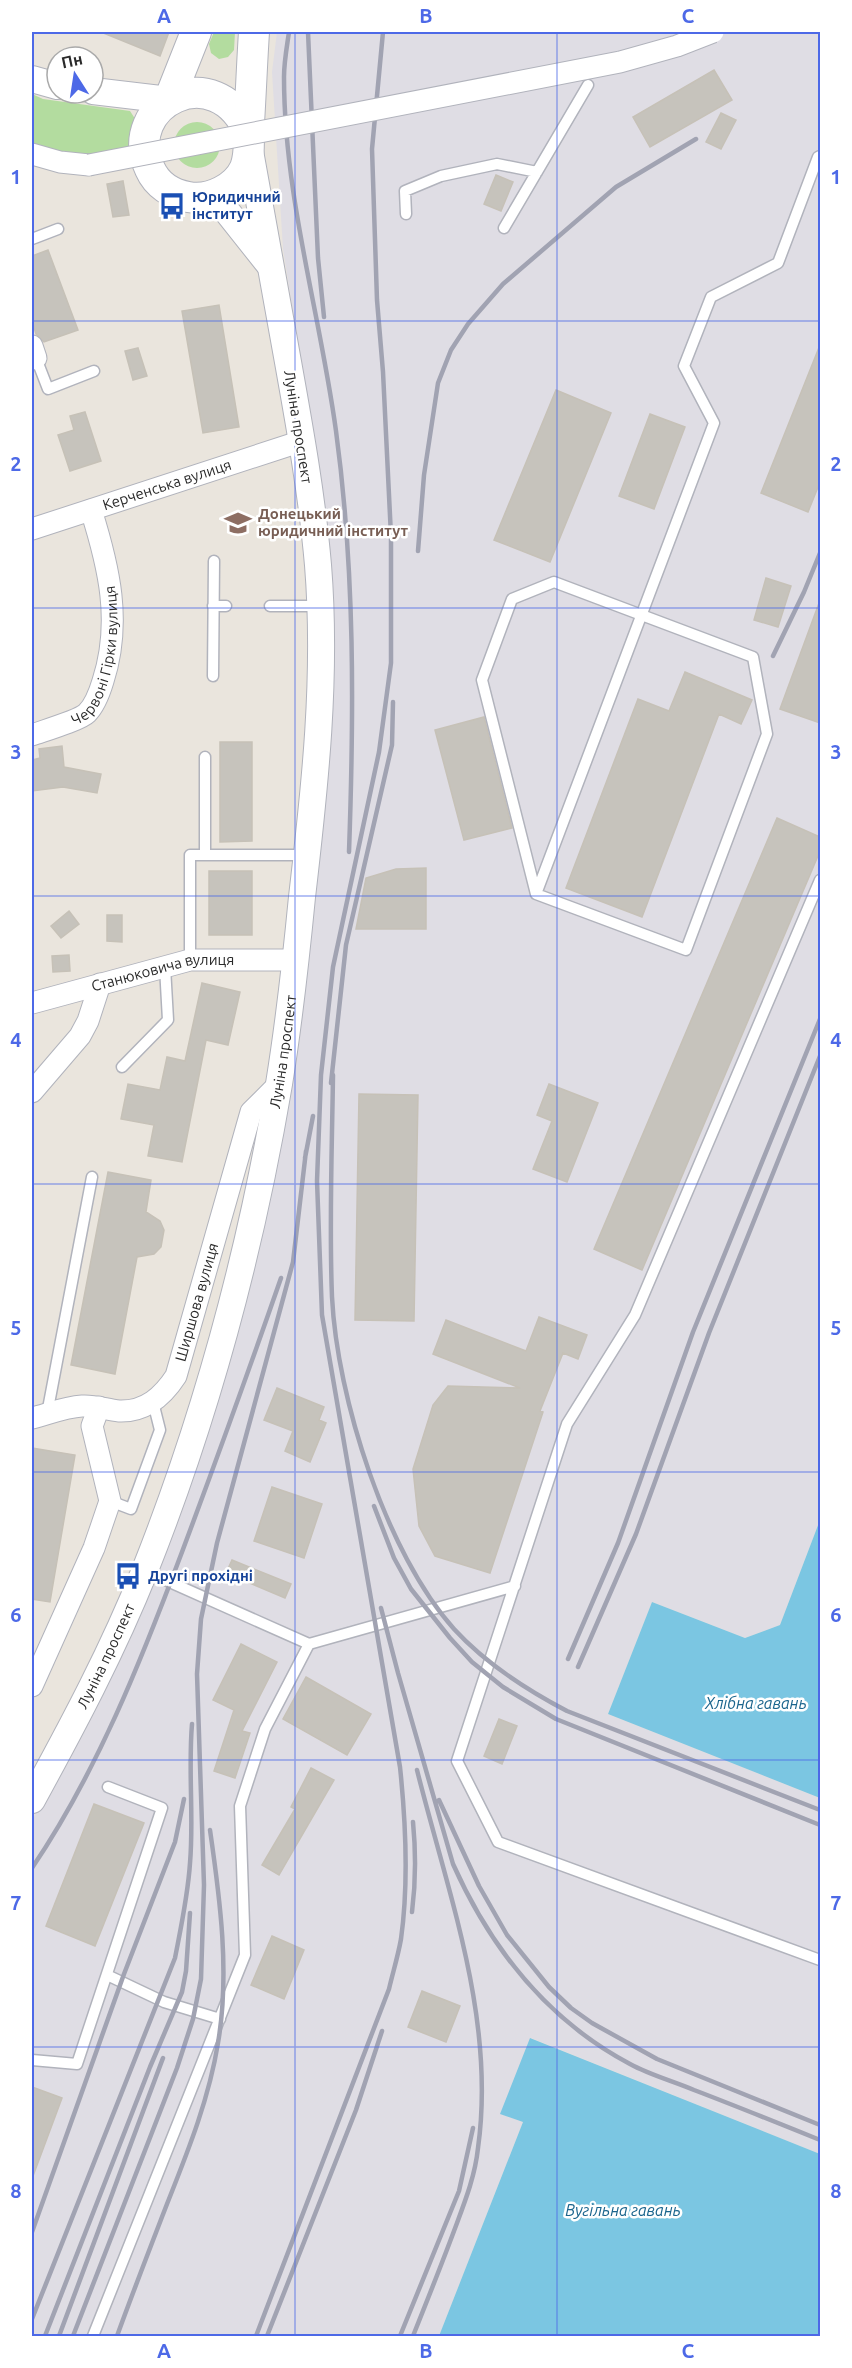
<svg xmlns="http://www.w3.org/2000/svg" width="852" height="2368" font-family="Ubuntu,sans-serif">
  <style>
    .industrial { fill: #dfdde4 }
    .green { fill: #b3dc9f }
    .water { fill: #7bc6e2 }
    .building { fill: #c6c3bc; stroke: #c6c1b7; stroke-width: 1.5 }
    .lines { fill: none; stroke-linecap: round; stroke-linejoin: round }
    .service-casing { stroke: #b1b3bc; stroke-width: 13 }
    .minor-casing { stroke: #b1b3bc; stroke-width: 23 }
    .tertiary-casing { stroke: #b1b3bc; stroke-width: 28 }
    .secondary-casing { stroke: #b1b3bc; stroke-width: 32 }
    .service { stroke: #fff; stroke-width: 10 }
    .minor { stroke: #fff; stroke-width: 21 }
    .tertiary { stroke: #fff; stroke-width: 26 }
    .secondary { stroke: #fff; stroke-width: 30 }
    .rail { stroke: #a1a3b2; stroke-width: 4.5 }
    .minor-bridge-casing { stroke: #b1b3bc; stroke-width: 23; stroke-linecap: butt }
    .minor-bridge { stroke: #fff; stroke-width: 21 }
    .grid { fill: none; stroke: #4d69e7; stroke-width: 1.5; stroke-opacity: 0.55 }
    .labels { text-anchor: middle; stroke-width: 5; stroke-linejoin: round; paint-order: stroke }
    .transit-label { font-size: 15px; font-weight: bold; fill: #164399; stroke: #fff; text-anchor: start }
    .street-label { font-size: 15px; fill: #2a2a2a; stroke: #fff }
    .education-label { font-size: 15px; font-weight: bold; fill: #785e54; stroke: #fff; text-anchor: start }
    .water-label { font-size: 16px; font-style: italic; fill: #1b658d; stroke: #fff }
    .neatline { fill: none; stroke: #4d69e7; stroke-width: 2 }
    .grid-label { font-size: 20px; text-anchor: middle; font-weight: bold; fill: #4d69e7 }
  </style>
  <rect width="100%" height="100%" fill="#eae5dd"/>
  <path class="industrial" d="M277 32H820V1520L780 1625 745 1638 652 1602 608 1714 820 1798V2154L531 2038 501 2114 523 2122 439 2336H32V1821L155 1575 307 961 329 759 333 656 318 468 283 249 272 72Z"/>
  <path class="green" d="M214 32H235L234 50 228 57 219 59 211 53 209 44Z
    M32 94 43 99 130 111 141 128 137 148 86 156 57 152 32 145Z
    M174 145a23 23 0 1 1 46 0a23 23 0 1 1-46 0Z"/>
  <path class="water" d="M820 1520V1798L608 1714 652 1602 745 1638 780 1625Z
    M530 2038 820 2154V2336H439L523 2122 500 2114Z"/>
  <path class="building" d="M101 32H169L160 56Z
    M714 70 732 100 650 147 633 117Z
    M721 113 736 120 721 149 706 142Z
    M496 175 513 182 501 211 484 204Z
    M123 181 129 215 113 217 107 184Z
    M48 250 78 330 44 342 36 334 32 321V256Z
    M219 305 239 427 203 433 182 311Z
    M820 345V482L808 512 761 493Z
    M138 348 147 376 133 380 125 351Z
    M556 390 611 413 550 562 494 540Z
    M85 412 101 461 70 471 58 435 74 430 70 416Z
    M650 414 685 427 654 509 619 496Z
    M766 578 791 586 778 627 754 620Z
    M819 603 820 604V723L780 709Z
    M685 672 752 700 741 724 719 714 642 917 566 888 638 699 669 711Z
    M484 717 512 828 464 840 435 730Z
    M220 742H252V841L220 842Z
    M62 746 64 767 101 774 97 793 63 787 32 791V760L40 758 39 749Z
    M777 818 820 837V851L642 1270 594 1249Z
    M426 868V929H356L366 878 396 869Z
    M209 871H252V935H209Z
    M69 911 79 924 61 938 51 926Z
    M107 915H122V942L107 941Z
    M69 955 70 971 53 972 52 956Z
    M202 983 240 992 228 1045 206 1040 182 1162 148 1156 154 1125 121 1119 128 1084 160 1090 167 1057 185 1061Z
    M549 1084 598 1103 567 1182 533 1169 552 1121 537 1115Z
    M359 1094 418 1095 414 1321 355 1320Z
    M108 1172 151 1180 146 1212 160 1221 164 1230 161 1247 154 1254 137 1257 115 1374 71 1365Z
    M539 1317 587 1335 578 1359 563 1353 540 1411 543 1412 490 1573 435 1556 419 1526 413 1469 433 1405 448 1386 520 1388 433 1354 446 1320 526 1351Z
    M277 1388 324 1407 319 1420 326 1423 310 1462 285 1451 293 1431 264 1420Z
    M32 1448 75 1455 50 1602 32 1599Z
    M272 1487 322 1504 304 1558 254 1541Z
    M232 1560 291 1584 285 1598 226 1573Z
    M241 1644 277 1662 242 1731 250 1733 235 1778 214 1771 234 1710 213 1700Z
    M306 1677 371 1714 347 1755 283 1719Z
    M499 1719 517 1726 502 1764 484 1756Z
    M311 1768 334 1780 279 1875 262 1865 295 1809 291 1807Z
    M94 1804 144 1823 95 1946 46 1926Z
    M272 1936 304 1950 284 1999 251 1985Z
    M422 1991 460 2006 446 2042 408 2027Z
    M32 2087 62 2098 33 2176H32Z"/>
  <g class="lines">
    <defs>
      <path id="service" d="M406 214 405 191 441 176 497 164 537 172
        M504 228 588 85
        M32 239 58 229
        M36 358 48 389 94 371
        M554 582 753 657 767 734 686 950 536 894 482 680 512 599Z
        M213 606H226
        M270 606H320
        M213 676 214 561
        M205 855V757
        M820 880 635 1315 567 1424 457 1761 498 1842 820 1960
        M536 894 714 423 684 366 711 297 778 263 818 157 820 156
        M190 960V855H307
        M122 1067 168 1020 165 967
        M47 1414 92 1177
        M110 1501 131 1509 160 1430 153 1402
        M145 1571 309 1644 515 1586
        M107 1975 164 2002 220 2019
        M32 2060 77 2064 162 1808 108 1787
        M93 2336 245 1955 240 1806 265 1729 309 1644"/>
      <g id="minor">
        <path d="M32 154 60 162 89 165"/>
        <path d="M32 346 36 358 32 359"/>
        <path id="s1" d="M32 529 302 441"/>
        <path id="s2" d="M32 735C43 731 80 720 87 713 95 705 100 691 103 681 122 622 109 567 91 510"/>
        <path id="s3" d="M32 1003 190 960H296"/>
        <path d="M32 1092 80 1036 88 1021 100 984"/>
        <path id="s4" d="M32 1418C48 1414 65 1407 82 1406 95 1405 107 1410 119 1411 146 1412 163 1396 176 1376L251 1112 279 1084"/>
        <path d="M32 1686 94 1548 110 1501 92 1426 99 1407"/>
      </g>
      <g id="tertiary">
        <path d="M32 79 57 86"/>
        <path d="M93 91 169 100"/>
        <path d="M214 195 268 263"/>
        <path id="s5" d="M32 1800C73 1725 113 1650 145 1570 207 1414 251 1249 279 1084 289 1022 296 959 302 897 315 786 327 676 318 565 312 496 300 429 288 362 275 291 262 221 250 151"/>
      </g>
      <path id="secondary" d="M169 100 196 32
        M249 133C216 55 120 104 150 169 157 185 172 194 188 197 210 201 236 188 245 168 251 152 248 139 249 123 251 92 252 62 254 32"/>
    </defs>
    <use href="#service" class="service-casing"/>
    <use href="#minor" class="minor-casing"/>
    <use href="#tertiary" class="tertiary-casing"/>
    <use href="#secondary" class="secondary-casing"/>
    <use href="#service" class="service"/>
    <use href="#minor" class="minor"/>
    <use href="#tertiary" class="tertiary"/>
    <use href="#secondary" class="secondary"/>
    <path class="rail" d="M289 32C287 46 284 62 284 77 284 197 320 313 336 431 355 571 354 711 349 852
      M308 32 318 258 324 317
      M418 551 424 475 438 383 451 350 468 324 503 284 616 187 696 139
      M773 656 804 592 820 553
      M333 1075C332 1149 329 1224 332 1297 337 1398 386 1553 454 1629 486 1664 525 1689 567 1711L820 1810
      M331 1083 346 945 392 745 393 702
      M305 1158 313 1116
      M374 1506 394 1558 411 1589 450 1638 472 1662 503 1687 556 1719 820 1825
      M381 1608 398 1673 453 1864C491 1949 547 2020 630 2064 650 2075 673 2081 694 2090 736 2106 778 2123 820 2140
      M568 1659 618 1543 693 1332 820 1019
      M578 1667 636 1534 709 1333 820 1056
      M439 1800 479 1886 507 1935 549 1987 571 2008 592 2023 657 2059 820 2125
      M32 1868C97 1772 141 1661 182 1552 216 1461 249 1370 281 1278
      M412 1912C416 1881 416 1853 413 1822
      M32 2232 124 1974 175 1842 184 1799
      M32 2319 175 1958C181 1927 188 1895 190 1863 194 1817 188 1771 192 1724
      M45 2336 150 2067 182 1992 186 1971 190 1913
      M59 2336 163 2058
      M73 2336 177 2068 193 2019 201 1979 204 1885 197 1674 201 1619 217 1543 293 1262 306 1151
      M117 2336C133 2292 150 2248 167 2204 188 2151 209 2099 218 2043 230 1973 220 1899 210 1830
      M256 2336 389 1989C393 1972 398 1956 401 1939 409 1882 406 1824 400 1767L322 1315 317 1181 321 1075 333 967 379 752 391 663V536L383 372 377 300 372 149 383 32
      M267 2336 356 2110 382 2031
      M400 2336 459 2191 473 2128
      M413 2336C427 2301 441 2266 454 2231 464 2204 475 2177 478 2148 496 2019 448 1894 417 1770"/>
    <defs>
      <path id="minor-bridge" d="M89 165 620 62 677 46 713 32"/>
    </defs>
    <use href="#minor-bridge" class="minor-bridge-casing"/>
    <use href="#minor-bridge" class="minor-bridge"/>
  </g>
  <path class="grid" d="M295 32V2336M557 32V2336M32 321H820M32 608H820M32 896H820M32 1184H820M32 1472H820M32 1760H820M32 2047H820"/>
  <defs>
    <symbol id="bus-bare" viewBox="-9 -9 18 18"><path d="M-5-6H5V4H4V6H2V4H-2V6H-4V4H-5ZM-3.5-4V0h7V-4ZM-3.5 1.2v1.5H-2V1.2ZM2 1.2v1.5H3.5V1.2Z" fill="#1a4fb4" stroke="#fff" stroke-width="2.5" paint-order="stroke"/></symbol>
    <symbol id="university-bare" viewBox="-9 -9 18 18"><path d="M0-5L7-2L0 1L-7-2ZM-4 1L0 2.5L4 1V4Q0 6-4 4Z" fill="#8d6e63" stroke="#fff" stroke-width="2.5" paint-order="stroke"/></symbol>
  </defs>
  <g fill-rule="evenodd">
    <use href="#bus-bare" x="153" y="187" width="38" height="38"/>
    <use href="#university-bare" x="219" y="504" width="38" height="38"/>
    <use href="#bus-bare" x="109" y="1557" width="38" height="38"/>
  </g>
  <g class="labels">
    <g class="transit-label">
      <text x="192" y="202">Юридичний<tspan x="192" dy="17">інститут</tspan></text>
      <text x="148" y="1581">Другі прохідні</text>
    </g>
    <g class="street-label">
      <text transform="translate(298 427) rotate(81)" y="5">Луніна проспект</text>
      <text dy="5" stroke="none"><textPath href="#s1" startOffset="142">Керченська вулиця</textPath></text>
      <text dy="5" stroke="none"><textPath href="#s2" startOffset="117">Червоні Гірки вулиця</textPath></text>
      <text dy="5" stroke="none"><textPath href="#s3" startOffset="135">Станюковича вулиця</textPath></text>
      <text dy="5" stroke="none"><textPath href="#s5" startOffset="794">Луніна проспект</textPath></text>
      <text dy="5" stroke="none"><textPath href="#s4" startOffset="236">Ширшова вулиця</textPath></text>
      <text dy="5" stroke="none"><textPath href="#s5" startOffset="162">Луніна проспект</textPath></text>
    </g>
    <g class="education-label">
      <text x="258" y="519">Донецький<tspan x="258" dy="17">юридичний інститут</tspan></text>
    </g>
    <g class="water-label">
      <text x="756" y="1709">Хлібна гавань</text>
      <text x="623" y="2216">Вугільна гавань</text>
    </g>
  </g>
  <rect width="852" height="2368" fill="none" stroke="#ffffff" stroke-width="66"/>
  <g transform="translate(75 75) rotate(348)"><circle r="28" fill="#ffffff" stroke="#aaaaaa" stroke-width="1.5"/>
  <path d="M0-4.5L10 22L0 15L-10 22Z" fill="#4d69e7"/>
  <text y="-9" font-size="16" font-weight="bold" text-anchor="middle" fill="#2a2a2a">Пн</text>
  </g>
  <rect x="33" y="33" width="786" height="2302" class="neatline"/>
  <g class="grid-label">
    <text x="164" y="23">A</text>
    <text x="426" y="23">B</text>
    <text x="688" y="23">C</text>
    <text x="16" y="184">1</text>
    <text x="836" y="184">1</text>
    <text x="16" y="471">2</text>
    <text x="836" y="471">2</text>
    <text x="16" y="759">3</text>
    <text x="836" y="759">3</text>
    <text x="16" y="1047">4</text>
    <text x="836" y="1047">4</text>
    <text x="16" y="1335">5</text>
    <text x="836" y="1335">5</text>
    <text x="16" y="1622">6</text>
    <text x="836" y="1622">6</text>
    <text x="16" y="1910">7</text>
    <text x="836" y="1910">7</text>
    <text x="16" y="2198">8</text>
    <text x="836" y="2198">8</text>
    <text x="164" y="2358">A</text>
    <text x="426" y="2358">B</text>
    <text x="688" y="2358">C</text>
  </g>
</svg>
